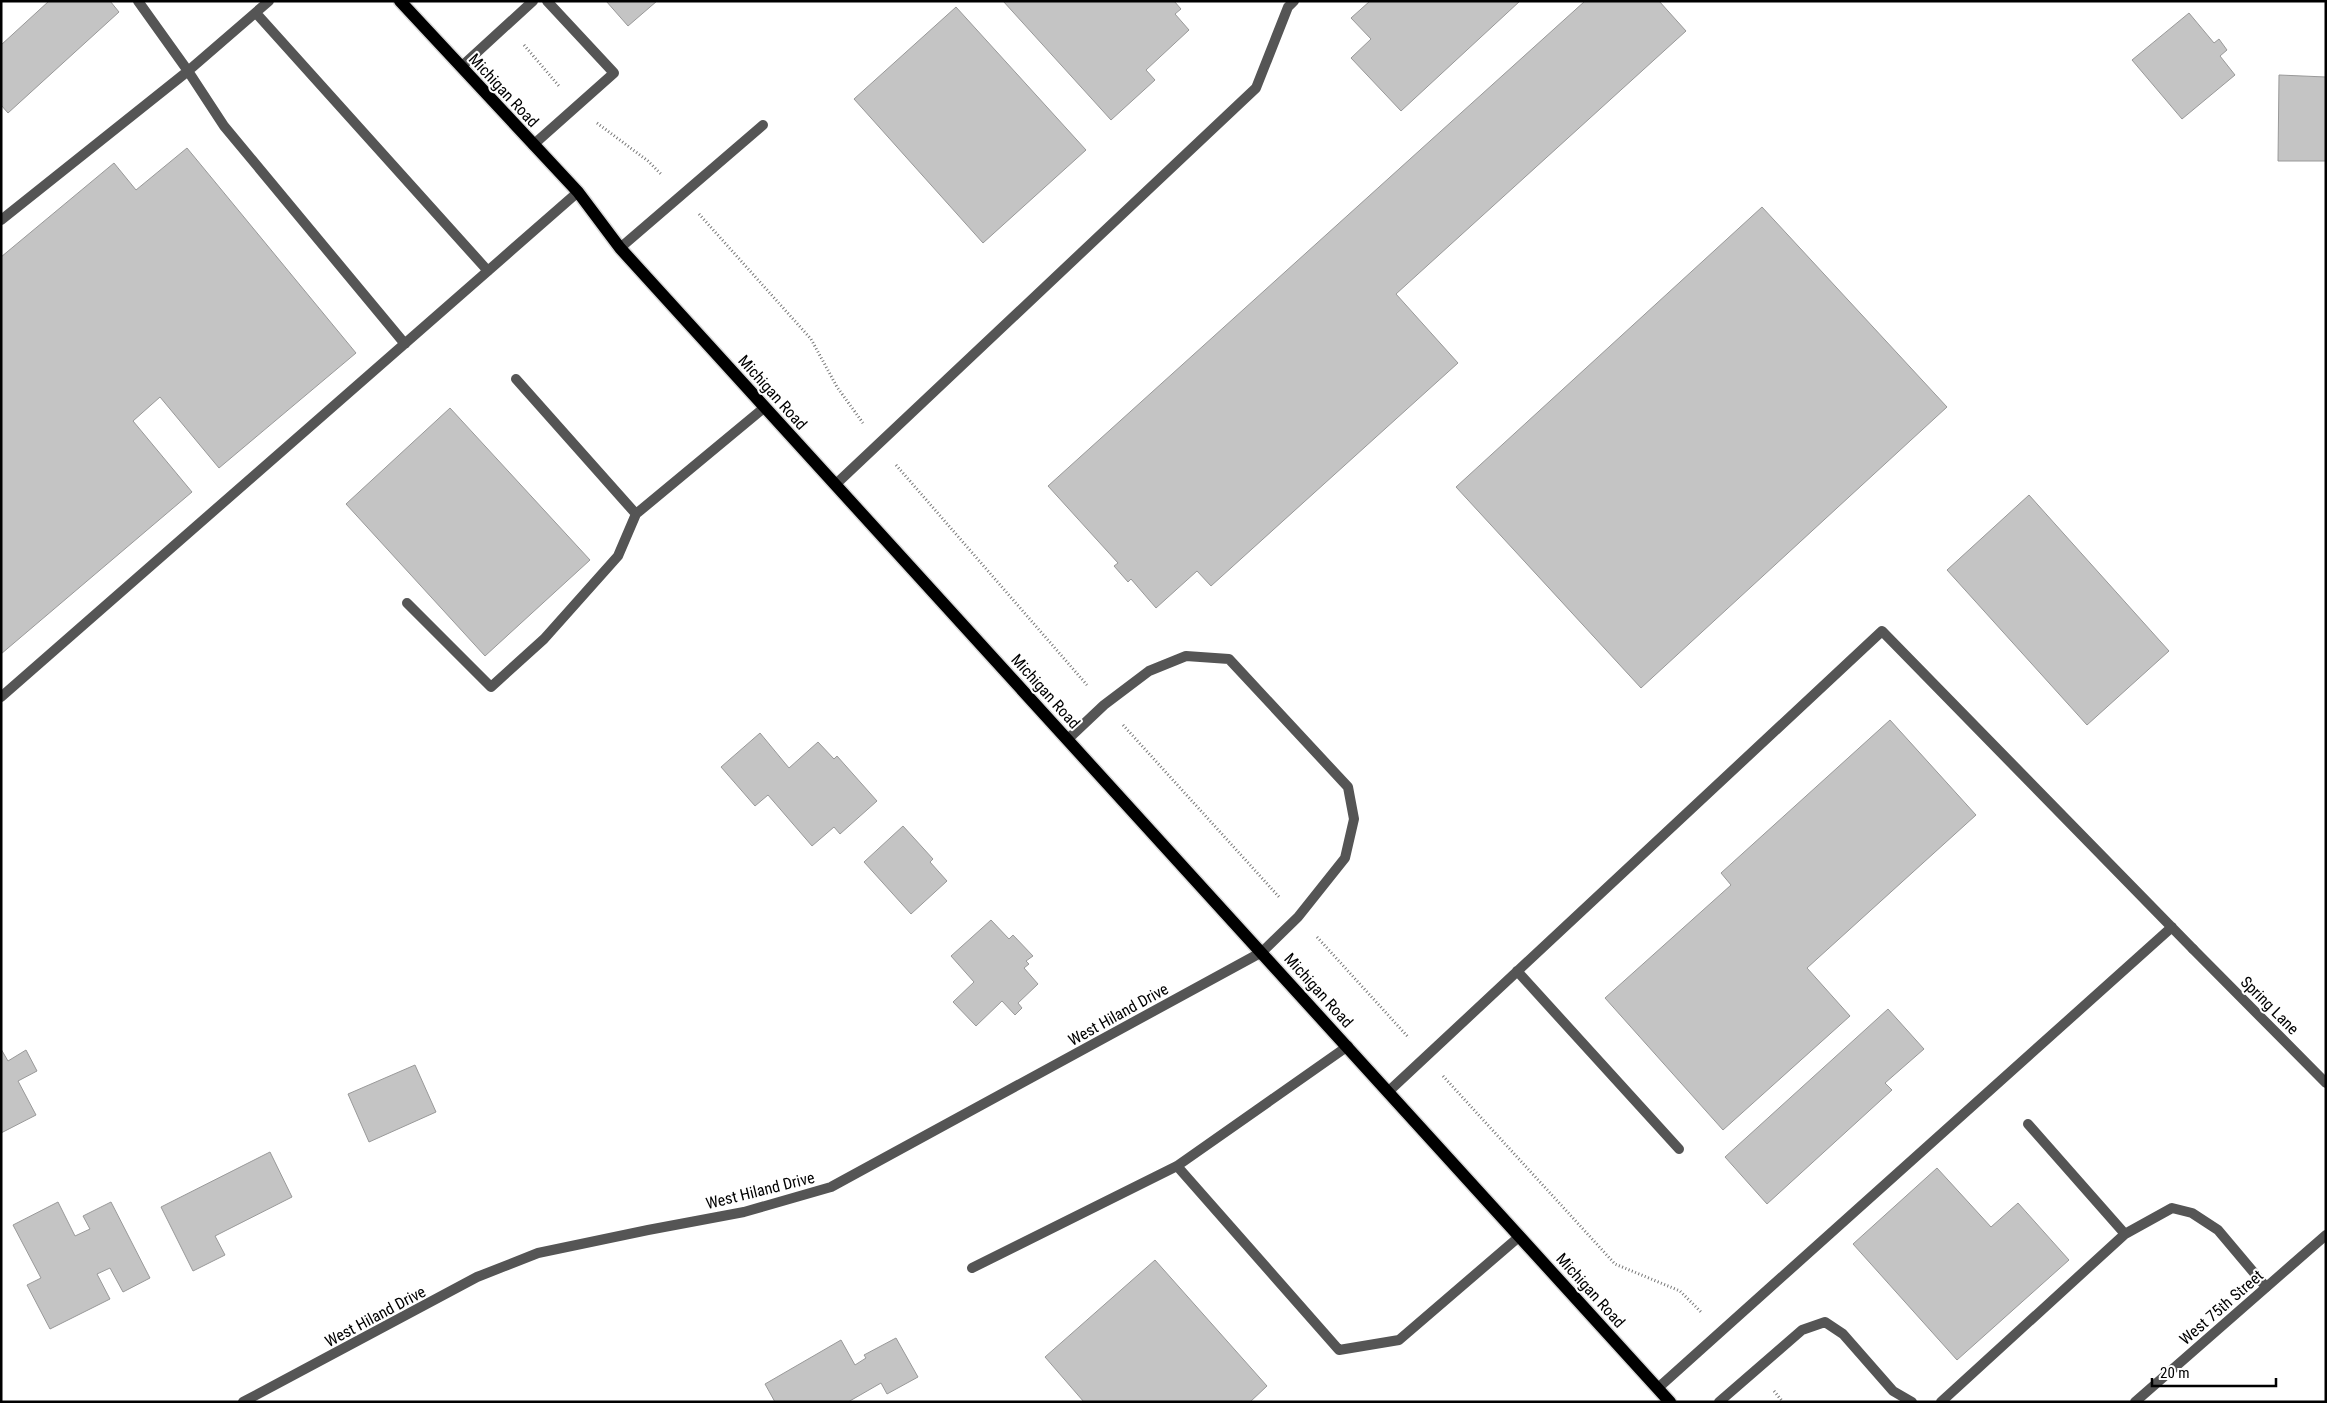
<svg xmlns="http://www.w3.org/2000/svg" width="2327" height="1403" font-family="'Roboto Condensed',sans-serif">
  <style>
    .building { fill: #c4c4c4; stroke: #999 }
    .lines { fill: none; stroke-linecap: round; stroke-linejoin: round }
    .primary-casing { stroke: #dbdbdb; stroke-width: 15 }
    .path { stroke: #777; stroke-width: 3; stroke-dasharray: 1 2.5; stroke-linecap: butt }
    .service { stroke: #555; stroke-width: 10 }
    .minor { stroke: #555; stroke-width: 10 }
    .primary { stroke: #000; stroke-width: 12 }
    .labels { text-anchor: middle; stroke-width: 4; stroke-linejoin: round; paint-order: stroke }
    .street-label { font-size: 16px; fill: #000; stroke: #fff }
  </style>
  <rect width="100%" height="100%" fill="#fff"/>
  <path class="building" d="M49 1H110L119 12 8 113 1 105V45Z
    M606 1H657L628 26Z
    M1003 1H1174L1181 9 1175 14 1189 30 1146 70 1155 80 1111 120Z
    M1370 1H1520L1401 111 1351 58 1371 39 1351 18Z
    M1585 1H1659L1686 31 1396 294 1458 363 1211 586 1197 571 1156 608 1131 579 1128 582 1114 566 1118 563 1048 486Z
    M956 7 1086 150 983 243 854 99Z
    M2189 13 2214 43 2219 39 2227 50 2220 56 2235 75 2182 119 2132 60Z
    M2279 75 2326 77V161H2278Z
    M187 148 356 353 219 468 160 397 133 421 192 492 1 654V257L114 163 136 190Z
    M1762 207 1947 407 1641 688 1456 487Z
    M450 408 590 560 485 656 346 504Z
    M2029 495 2169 651 2087 725 1947 570Z
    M1890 720 1976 815 1807 968 1850 1016 1723 1130 1605 998 1731 885 1721 873Z
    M760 733 789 768 818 742 834 759 837 756 877 801 840 834 834 827 812 846 768 795 755 806 721 767Z
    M903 826 933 859 930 862 947 881 911 914 864 862Z
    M991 920 1009 939 1013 935 1033 956 1026 961 1029 964 1024 968 1038 984 1018 1003 1022 1008 1015 1015 1002 1001 976 1026 953 1002 974 982 951 956Z
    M1888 1009 1924 1049 1885 1083 1892 1090 1767 1204 1725 1157Z
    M1 1049 8 1061 26 1050 37 1071 18 1081 36 1115 1 1133Z
    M415 1065 436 1112 369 1142 348 1094Z
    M270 1152 292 1197 215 1236 225 1255 193 1271 161 1207Z
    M1937 1168 1991 1227 2018 1203 2069 1260 1957 1360 1853 1244Z
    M58 1202 75 1236 90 1229 83 1216 111 1202 150 1278 123 1292 110 1268 97 1274 110 1299 50 1329 27 1285 41 1278 13 1225Z
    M1155 1260 1267 1386 1250 1402H1084L1045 1357Z
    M896 1338 918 1377 887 1394 881 1383 848 1402H775L765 1384 841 1340 855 1365 866 1358 864 1355Z"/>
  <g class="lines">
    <defs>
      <path id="primary" d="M400 1 578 192 620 248 1670 1402"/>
    </defs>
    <use href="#primary" class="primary-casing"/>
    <path class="path" d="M524 45 559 86
      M597 123 648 161 662 175
      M699 214 811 339 837 387 863 423
      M896 465 1087 685
      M1123 725 1280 898
      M1317 937 1409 1038
      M1443 1076 1615 1264 1680 1291 1702 1313
      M1774 1391 1783 1402"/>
    <path class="service" d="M269 1 188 71 224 126 405 344
      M256 13 488 271
      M461 67 533 1
      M533 145 614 73 547 1
      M1 220 188 71 138 1
      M620 248 763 125
      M516 379 636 514 765 407
      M836 484 1256 88 1288 7 1294 1
      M407 603 491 687 544 639 618 556 636 514
      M1 697 578 192
      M1068 739 1104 705 1149 671 1186 656 1229 659 1348 787 1354 819 1345 858 1298 917 1262 952
      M1517 971 1679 1149
      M1389 1091 1882 631 2193 949
      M2028 1124 2125 1234
      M1177 1166 1339 1350 1399 1340 1520 1236
      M972 1268 1177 1166 1348 1046
      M1658 1388 2172 927
      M1719 1402 1802 1330 1825 1322 1843 1334 1893 1391 1912 1402
      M1941 1402 2125 1234 2172 1208 2192 1213 2218 1230 2266 1287"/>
    <path class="minor" d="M2193 949 2326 1083
      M243 1402 477 1277 538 1253 648 1230 744 1212 831 1187 1262 952
      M2135 1402 2326 1235"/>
    <use href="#primary" class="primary"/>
  </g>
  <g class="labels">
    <g class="street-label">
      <text transform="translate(504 90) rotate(47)" y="6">Michigan Road</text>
      <text transform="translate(773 392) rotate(48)" y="6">Michigan Road</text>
      <text transform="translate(1046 691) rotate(48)" y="6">Michigan Road</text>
      <text transform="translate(1319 990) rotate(48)" y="6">Michigan Road</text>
      <text transform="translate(2270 1005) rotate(45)" y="6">Spring Lane</text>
      <text transform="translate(1118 1014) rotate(-29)" y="6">West Hiland Drive</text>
      <text transform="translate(760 1190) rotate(-14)" y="6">West Hiland Drive</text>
      <text transform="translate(1591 1290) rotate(48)" y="6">Michigan Road</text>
      <text transform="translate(2221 1307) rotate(-41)" y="6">West 75th Street</text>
      <text transform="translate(375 1316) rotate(-28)" y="6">West Hiland Drive</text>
    </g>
  </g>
  <rect width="2327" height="1403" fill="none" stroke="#000000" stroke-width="5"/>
  <path d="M2152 1378v8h124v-8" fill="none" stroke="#000000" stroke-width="2.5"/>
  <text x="2160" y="1378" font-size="15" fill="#000000" stroke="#ffffff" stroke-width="4" paint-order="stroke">20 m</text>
</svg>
